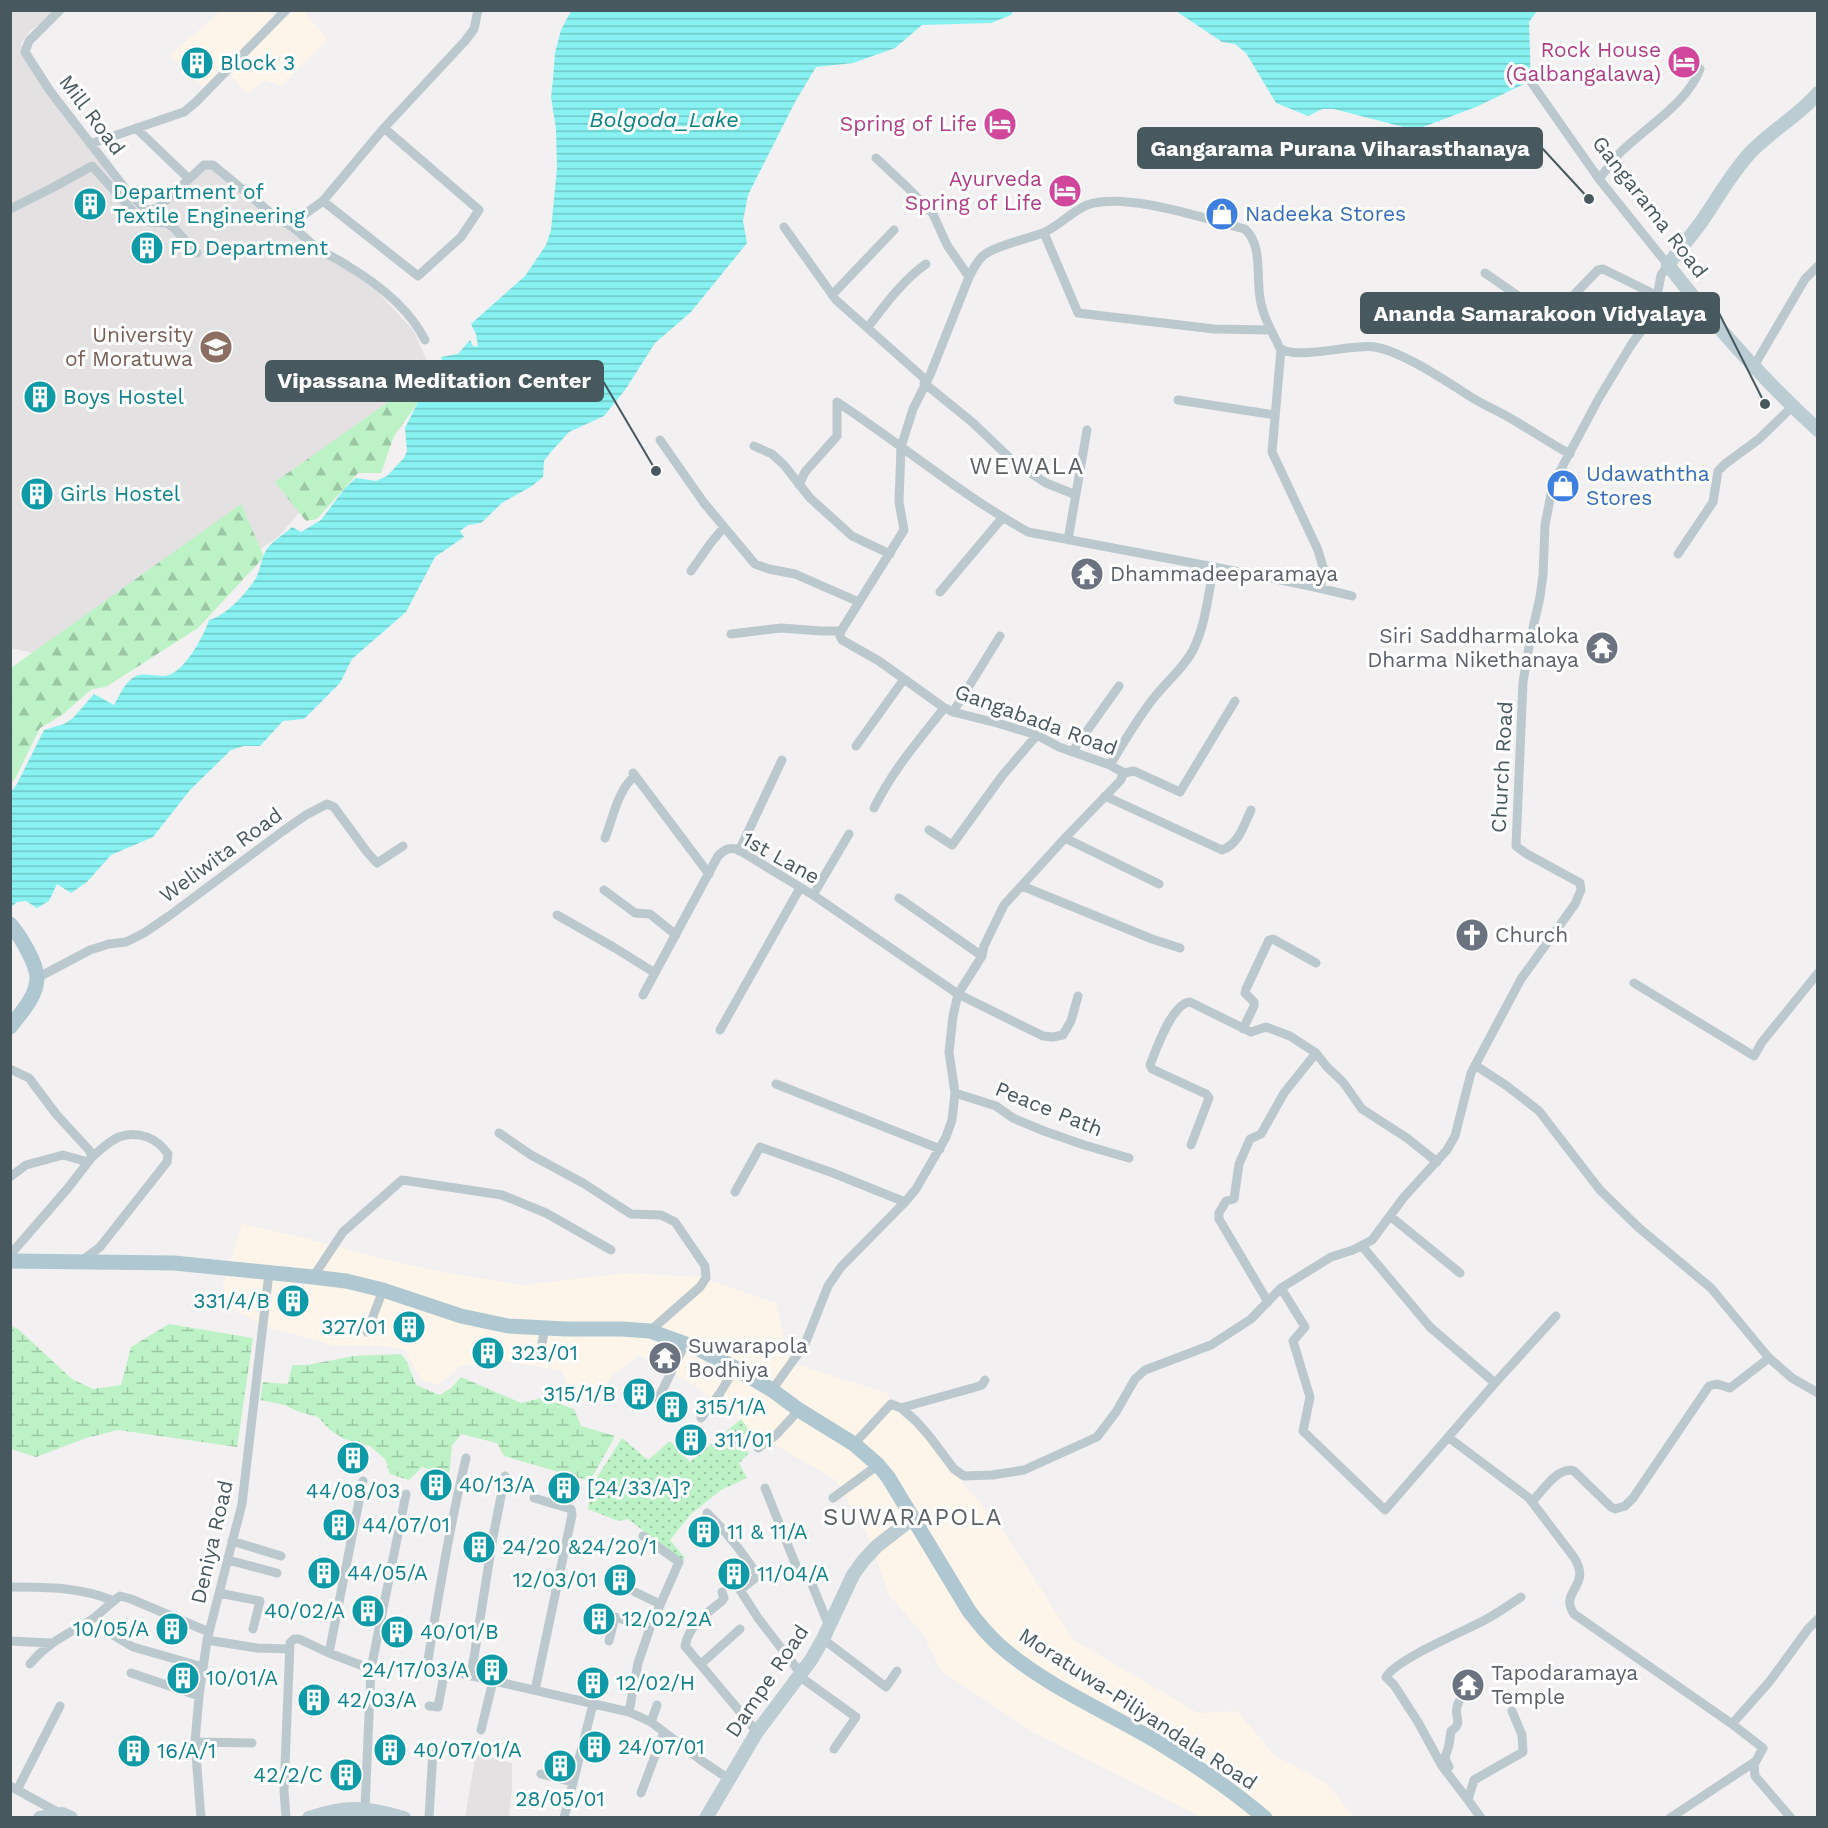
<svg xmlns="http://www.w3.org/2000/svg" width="1828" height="1828" viewBox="0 0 1828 1828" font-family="'Work Sans',sans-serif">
<defs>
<pattern id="grass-dots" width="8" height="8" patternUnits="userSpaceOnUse" patternTransform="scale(1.5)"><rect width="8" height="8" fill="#bdf2c6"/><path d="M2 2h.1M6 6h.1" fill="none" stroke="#9bc7a4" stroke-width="1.8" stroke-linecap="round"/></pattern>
<pattern id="forest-firs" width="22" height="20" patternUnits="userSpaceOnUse" patternTransform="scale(1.5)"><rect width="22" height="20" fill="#bdf2c6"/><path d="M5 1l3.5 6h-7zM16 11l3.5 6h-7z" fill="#9bc7a4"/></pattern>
<pattern id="wetland-marsh" width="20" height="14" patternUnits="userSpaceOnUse" patternTransform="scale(1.5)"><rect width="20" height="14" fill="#bdf2c6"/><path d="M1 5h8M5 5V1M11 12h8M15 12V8" fill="none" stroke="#9bc7a4"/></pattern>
<pattern id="water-rules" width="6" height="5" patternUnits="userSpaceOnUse" patternTransform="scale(1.5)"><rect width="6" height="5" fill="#87f2f1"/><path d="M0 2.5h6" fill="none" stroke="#70c7c6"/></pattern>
</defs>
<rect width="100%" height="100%" fill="#f3f0f1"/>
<path fill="#fdf4ea" d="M221 11H267L275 19 205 89 170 55Z
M294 11H303L328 39 281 86 265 80 246 93 228 71 245 51Z
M242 1224 288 1234 388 1260 447 1273 522 1285 628 1273 700 1277 776 1303 789 1362 887 1393 891 1404 904 1418 931 1439 959 1478 1001 1528 1074 1640 1198 1713 1237 1711 1276 1757 1294 1765 1327 1784 1354 1817H1201L1033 1732 941 1671 923 1634 889 1595 869 1537 836 1480 760 1436 694 1385 639 1355 611 1376 597 1401 571 1393 562 1371 494 1359 460 1367 438 1385 420 1379 405 1350 378 1345H332L268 1327 218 1302Z"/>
<path fill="#e4e1e3" d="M11 11H56L30 31 21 43 46 91 125 188 147 206 166 205 211 165 314 250 335 261 378 292 414 331 428 364 279 536 94 667 11 648Z
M476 1753 512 1763V1790L509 1817H465Z"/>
<path fill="url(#grass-dots)" d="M741 1419 749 1430 740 1440 749 1453 739 1463 747 1478 721 1490 691 1514 670 1540 685 1558 683 1561 628 1519 618 1521 588 1509 592 1485 622 1438 648 1460 670 1441 690 1462Z"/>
<path fill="url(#forest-firs)" d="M435 369 436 377 394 436 381 473H358L317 519 306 521 275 482Z
M241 504 264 557 198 628 106 687 92 689 62 715 40 728 15 779 11 783V668Z"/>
<path fill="url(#wetland-marsh)" d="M169 1324 253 1338 237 1447 118 1430 86 1438 36 1457 11 1449V1326L18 1329 72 1379 93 1389 121 1385 131 1347Z
M401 1354 407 1362 416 1385 440 1395 451 1388 461 1377 521 1403 542 1398 574 1409 581 1426 615 1436 590 1481 504 1456 497 1443 461 1434 452 1446 449 1476 422 1467 409 1480 390 1474 385 1459 370 1446 344 1439 329 1429 318 1417 297 1411 285 1405 260 1400 263 1382 288 1384 292 1365H307L354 1356Z"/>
<path fill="url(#water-rules)" d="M571 11H1013L1011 15 991 23 922 25 895 48 853 63 816 67 795 102 748 195 743 221 747 243 691 312 655 343 625 390 604 416 569 432 550 453 544 461 543 477 532 486 502 503 481 523 468 525 460 531 464 537 435 557 406 612 352 659 340 683 304 719 283 721 260 746H244L231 750 190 790 153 837 111 855 87 882 71 893 57 884 49 901 37 908 26 901 17 902 11 907V792L17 784 44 730 64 724 73 718 94 694 114 705C120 695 125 681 136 676 146 672 159 678 169 675 185 670 204 636 209 620 226 616 249 591 257 576 261 567 262 556 267 549 272 541 285 534 292 527L301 532 321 520 345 488 356 478 376 481 387 476 404 458 407 451 405 428 421 396 445 397C451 383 446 371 441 357L458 354 470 340 473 346 478 347 476 334 471 324 525 276 546 245 551 230 557 168 556 129 551 97 553 79 555 53 561 30Z
M1176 11H1537L1529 22 1531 82 1524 84 1476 107 1415 130 1334 109H1322L1308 116 1276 103 1246 53 1235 44 1222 42Z"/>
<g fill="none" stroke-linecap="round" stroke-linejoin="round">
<path stroke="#bbc9ce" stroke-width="9" d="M60 10 29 41 25 52 50 91 127 191 145 209 152 210 159 207 204 165H213L278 219C295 226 302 236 316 247 325 254 338 259 348 266 378 284 409 308 425 340
M136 128 188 178
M90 144 184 112 196 102 286 10
M876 158 908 188 933 214 947 245 969 277
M1599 179C1607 169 1614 158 1623 150 1648 126 1688 102 1700 69
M323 201 418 276 461 237 479 210 384 128
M10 209 52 188 92 166 138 217 149 222 166 223 174 228 197 253
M291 224 323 201 384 128 465 41 474 29 478 10
M784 227 836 300 926 380
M1044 233 1078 313 1214 329 1270 330
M1485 273 1524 300
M832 295 894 230
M1497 322C1501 317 1505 311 1510 307 1525 293 1549 296 1566 303L1598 270 1603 269 1658 296
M868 327C885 305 903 280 926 264
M1281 349 1272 452 1318 550 1323 567 1321 587
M1754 366 1805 279 1818 266
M924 383 972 422 1014 462 1046 483 1076 495
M1178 400 1275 415
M660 440 704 503 755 564 769 569 795 574 859 602
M754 446 772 454 784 465 810 498 852 536 890 554
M799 485 805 472 837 436V402C901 444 960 494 1028 532L1214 567C1208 594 1206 623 1194 648 1185 667 1166 682 1153 699 1137 719 1124 742 1110 765
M1068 540 1087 430
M1678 554 1713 502 1718 471 1725 464 1759 439 1792 407
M1214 567C1260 576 1306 584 1352 596
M691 571 710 544 724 527
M940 592 1003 517
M731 634 781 628 821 631H841
M953 712 1000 636
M856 746 904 679
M1072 752 1119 686
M633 773 709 874
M1124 773 1134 771 1180 792 1235 701
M1105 796 1222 850C1239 844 1244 825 1251 810
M874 808C893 770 915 745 941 712L943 707
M929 830 952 845 1002 776 1037 735
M605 838C613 818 618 789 635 776
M1065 838 1159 884
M739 851 782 760
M1022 886 1152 939 1180 948
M604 890 635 913 650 914 676 935
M813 895 849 834
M899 898 982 956
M557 915 615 948 655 973
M37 978 90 950 109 944 126 942 144 933 169 916 283 831 306 815 327 804 334 807 367 852 377 863 403 846
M1634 983 1754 1056 1762 1042 1818 973
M643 995 718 856C724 850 728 847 737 849L813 895 958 994 1043 1036 1053 1037 1063 1035 1071 1021 1078 996
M1243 1029 1254 1006V1002L1245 993 1246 989 1269 940 1273 939 1316 963
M720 1030 800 888
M1475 1065 1507 1086 1539 1111 1600 1190 1638 1227 1711 1288 1769 1358 1792 1378 1818 1393
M10 1069 29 1078 56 1114 89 1150 92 1157 68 1188 10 1255
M776 1084 940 1149
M955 1093 996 1106 1013 1118 1044 1131 1084 1145 1129 1158
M499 1133 531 1155 583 1183 631 1214 661 1215 675 1222 705 1266 706 1278 700 1287 650 1331
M1191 1145 1209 1098 1206 1094 1152 1069 1150 1065C1156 1050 1172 1003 1190 1002L1249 1031 1251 1032 1266 1027 1290 1036 1316 1053 1327 1067 1343 1082 1362 1109 1407 1138 1437 1162
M10 1177 26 1165 63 1155 88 1162
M735 1192 760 1147 833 1173 905 1202
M1390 1216 1460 1273
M1362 1246 1430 1327 1495 1383
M81 1261 100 1247 167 1162 168 1154C157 1138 138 1130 119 1137 109 1141 100 1150 92 1157
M313 1277 343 1232 402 1180 502 1195 546 1213 611 1250
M1281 1288 1305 1327 1293 1341 1310 1397 1303 1431 1385 1510 1495 1383 1556 1316
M1268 1302 1219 1219V1213L1226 1201 1234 1199 1239 1164 1250 1139 1261 1134 1284 1093 1316 1053
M367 1332 383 1290
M539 1358 545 1328
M772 1390 805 1344 828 1286 841 1267 905 1202 916 1189 946 1137 952 1120 955 1093 949 1052 953 1016 958 994 982 956 984 946 1004 905 1065 838 1120 781 1124 773 1110 765 1059 747 1037 735 997 723 953 712 943 707 879 661 842 640 840 636 841 631 904 530 899 502 901 447 913 409 930 375 969 277C973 270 977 260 984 255 995 246 1026 239 1040 234 1058 228 1070 212 1087 205 1125 191 1205 219 1245 229 1263 246 1256 275 1260 298 1262 313 1269 327 1276 340 1278 343 1278 346 1280 348 1293 361 1356 343 1375 347 1403 352 1446 381 1471 397 1485 406 1501 412 1515 421 1534 432 1551 444 1570 454
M658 1399 685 1344
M901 1408 976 1387 982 1385 985 1380
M701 1418 720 1393 735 1368
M1448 1437 1529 1498 1573 1556C1594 1587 1558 1590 1574 1614L1732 1724 1763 1748 1756 1761 1670 1818
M854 1444 891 1404 901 1408 916 1421 930 1437 954 1469 964 1476 992 1475 1024 1470 1097 1437 1116 1412 1135 1379 1145 1370 1211 1345 1251 1319 1281 1288 1331 1257 1353 1250 1372 1240 1404 1197 1447 1150 1455 1136 1471 1073 1521 979 1575 904 1581 890 1580 883 1527 854 1516 846 1523 682 1530 641 1540 597 1543 575 1545 525 1553 484 1599 398 1631 345 1654 313 1661 275 1668 265 1599 179 1531 82
M758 1448 776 1435 799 1410
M466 1458C450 1525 439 1592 428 1660L429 1665 433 1667 629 1712 651 1722 702 1761 729 1779
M765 1488 797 1568 811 1582 829 1626
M534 1498 571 1509 572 1515 535 1690
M833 1498 878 1465
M1532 1502C1542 1491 1558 1466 1574 1471L1611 1507 1615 1509 1625 1506 1633 1498 1709 1386 1717 1384 1730 1388 1769 1358
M707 1513C727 1532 743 1553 758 1576L740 1590 758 1618 801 1674
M232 1541 281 1556
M228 1560 277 1573
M11 1587C46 1587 81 1587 114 1601
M635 1592 660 1604
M722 1592 724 1598 722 1601C706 1614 689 1625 685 1646L757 1732
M219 1593 260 1601 253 1629
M111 1634 133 1647 203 1667
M823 1639 886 1687 897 1671
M207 1640 257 1648 289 1649
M10 1641 50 1643
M609 1641 615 1617 650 1628
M329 1653 363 1481
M30 1664C49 1641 67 1635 91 1620 101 1613 110 1603 120 1596L131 1599 209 1632
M701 1664 740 1629
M131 1673 199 1696
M471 1676 493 1537 505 1476
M799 1676 856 1717 834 1749
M429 1706 438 1707 445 1670
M629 1712 638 1663 650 1628 679 1562 643 1536
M651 1722 657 1705
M1732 1724 1770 1681 1808 1629 1818 1619
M481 1730 493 1681
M195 1742 252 1743
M1756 1761 1754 1765 1755 1776 1791 1818
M1449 1767 1445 1758 1449 1745 1451 1731C1464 1723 1454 1717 1457 1707 1458 1701 1463 1694 1467 1688
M541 1774 572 1782
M10 1786 61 1814
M17 1790 60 1706
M641 1793 664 1732
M1468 1800 1442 1766 1418 1722 1394 1685 1386 1677C1397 1659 1460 1633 1481 1622 1495 1615 1508 1606 1521 1597
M365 1808 371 1669 406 1494
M201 1818 195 1742 199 1696 207 1640 242 1504 269 1273
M286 1818 284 1790 290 1643 294 1639H299L329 1653 371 1669
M429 1818 433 1750
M564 1818 593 1704
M1481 1818 1468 1800 1474 1780 1523 1752 1522 1735 1512 1711"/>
<path stroke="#bbccd3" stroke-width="14" d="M1818 93C1799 116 1770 131 1749 154 1731 174 1717 199 1702 221 1691 236 1679 250 1668 265 1713 323 1763 380 1818 430
M40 1818 62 1814 71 1818
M309 1818C348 1805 365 1807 404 1818
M706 1818 757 1732 811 1660 823 1639 853 1575 863 1561 877 1546 913 1518"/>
<path stroke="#afc7d1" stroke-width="15" d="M10 924C20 935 37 964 37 978 37 996 21 1013 10 1027
M10 1261 174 1263 313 1277 346 1281 383 1290 461 1316 508 1326 566 1329H622L650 1331 697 1348 735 1368 772 1390 799 1410 854 1444 878 1465 888 1477 969 1611C978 1623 988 1635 999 1645 1045 1686 1104 1710 1156 1741 1194 1764 1231 1789 1265 1818"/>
</g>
<defs>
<g id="hotel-disc" transform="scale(1.725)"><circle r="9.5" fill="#d1479c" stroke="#fff"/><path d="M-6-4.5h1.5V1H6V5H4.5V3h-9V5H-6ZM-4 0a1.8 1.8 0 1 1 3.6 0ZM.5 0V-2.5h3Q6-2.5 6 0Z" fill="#fff"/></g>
<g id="building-disc" transform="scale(1.725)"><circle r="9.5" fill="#0f9aa8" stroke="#fff"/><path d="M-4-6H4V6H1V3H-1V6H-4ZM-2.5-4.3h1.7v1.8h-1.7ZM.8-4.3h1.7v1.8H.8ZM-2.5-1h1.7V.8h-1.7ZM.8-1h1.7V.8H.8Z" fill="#fff"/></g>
<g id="shop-disc" transform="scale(1.725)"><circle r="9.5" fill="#3f7fe0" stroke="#fff"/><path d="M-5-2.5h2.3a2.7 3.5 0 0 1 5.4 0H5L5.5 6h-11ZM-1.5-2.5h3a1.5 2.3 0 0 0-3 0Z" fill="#fff"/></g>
<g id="university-disc" transform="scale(1.725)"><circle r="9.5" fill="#8d6e63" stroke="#fff"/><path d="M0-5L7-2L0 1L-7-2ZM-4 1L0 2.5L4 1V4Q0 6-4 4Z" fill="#fff"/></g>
<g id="temple-disc" transform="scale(1.725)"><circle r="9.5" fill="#6b7280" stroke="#fff"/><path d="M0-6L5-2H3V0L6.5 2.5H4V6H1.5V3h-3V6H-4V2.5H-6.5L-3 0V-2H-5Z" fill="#fff"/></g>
<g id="church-disc" transform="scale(1.725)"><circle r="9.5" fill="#6b7280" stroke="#fff"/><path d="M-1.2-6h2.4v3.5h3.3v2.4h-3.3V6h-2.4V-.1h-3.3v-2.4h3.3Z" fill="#fff"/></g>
</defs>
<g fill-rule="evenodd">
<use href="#hotel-disc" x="1684" y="62"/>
<use href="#building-disc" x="197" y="63"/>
<use href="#hotel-disc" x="1000" y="124"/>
<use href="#hotel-disc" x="1065" y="191"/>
<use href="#building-disc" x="90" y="204"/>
<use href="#shop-disc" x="1222" y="214"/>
<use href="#building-disc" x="147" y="248"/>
<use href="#university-disc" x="216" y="347"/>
<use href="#building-disc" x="40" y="397"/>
<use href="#shop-disc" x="1563" y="486"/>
<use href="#building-disc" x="37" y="494"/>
<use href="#temple-disc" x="1087" y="574"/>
<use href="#temple-disc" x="1602" y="648"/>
<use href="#church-disc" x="1472" y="935"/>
<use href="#building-disc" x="293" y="1301"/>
<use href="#building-disc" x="409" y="1327"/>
<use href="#building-disc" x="488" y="1353"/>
<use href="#temple-disc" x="665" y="1358"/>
<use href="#building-disc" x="639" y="1394"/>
<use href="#building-disc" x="672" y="1407"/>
<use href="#building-disc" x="691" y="1440"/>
<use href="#building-disc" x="353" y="1458"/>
<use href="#building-disc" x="436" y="1485"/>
<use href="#building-disc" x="564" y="1488"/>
<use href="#building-disc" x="339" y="1525"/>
<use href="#building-disc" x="704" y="1532"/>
<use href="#building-disc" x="479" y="1547"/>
<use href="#building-disc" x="324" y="1573"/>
<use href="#building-disc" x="734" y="1574"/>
<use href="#building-disc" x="620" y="1580"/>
<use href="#building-disc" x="368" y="1611"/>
<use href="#building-disc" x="599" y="1619"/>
<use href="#building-disc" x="172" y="1629"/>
<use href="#building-disc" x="397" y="1632"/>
<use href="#building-disc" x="492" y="1670"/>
<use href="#building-disc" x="183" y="1678"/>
<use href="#building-disc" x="593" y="1683"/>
<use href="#temple-disc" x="1468" y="1685"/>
<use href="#building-disc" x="314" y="1700"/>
<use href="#building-disc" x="595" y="1747"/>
<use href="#building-disc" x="390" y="1750"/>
<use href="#building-disc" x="134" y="1751"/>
<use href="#building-disc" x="560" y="1766"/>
<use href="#building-disc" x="346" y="1775"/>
</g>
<g text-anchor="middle" stroke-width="6" stroke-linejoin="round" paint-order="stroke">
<g font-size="21" fill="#b23c85" stroke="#fff" text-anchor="end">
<text x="1661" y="57">Rock House<tspan x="1661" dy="24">(Galbangalawa)</tspan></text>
<text x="977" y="131">Spring of Life</text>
<text x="1042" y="186">Ayurveda<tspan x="1042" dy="24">Spring of Life</tspan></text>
</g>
<g font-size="21" fill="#0d838f" stroke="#fff" text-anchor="start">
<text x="220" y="70">Block 3</text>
<text x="113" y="199">Department of<tspan x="113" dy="24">Textile Engineering</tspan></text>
<text x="170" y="255">FD Department</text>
<text x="63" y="404">Boys Hostel</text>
<text x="60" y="501">Girls Hostel</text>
<text x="270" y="1308" text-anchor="end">331/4/B</text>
<text x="386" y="1334" text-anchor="end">327/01</text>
<text x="511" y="1360">323/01</text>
<text x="616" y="1401" text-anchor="end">315/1/B</text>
<text x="695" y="1414">315/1/A</text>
<text x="714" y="1447">311/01</text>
<text x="459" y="1492">40/13/A</text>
<text x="587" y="1495">[24/33/A]?</text>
<text x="353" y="1498" text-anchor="middle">44/08/03</text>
<text x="362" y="1532">44/07/01</text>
<text x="727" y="1539">11 &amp; 11/A</text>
<text x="502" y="1554">24/20 &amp;24/20/1</text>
<text x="347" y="1580">44/05/A</text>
<text x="757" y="1581">11/04/A</text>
<text x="597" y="1587" text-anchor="end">12/03/01</text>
<text x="345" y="1618" text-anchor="end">40/02/A</text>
<text x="622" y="1626">12/02/2A</text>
<text x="149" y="1636" text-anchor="end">10/05/A</text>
<text x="420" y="1639">40/01/B</text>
<text x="469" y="1677" text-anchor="end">24/17/03/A</text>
<text x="206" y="1685">10/01/A</text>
<text x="616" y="1690">12/02/H</text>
<text x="337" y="1707">42/03/A</text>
<text x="618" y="1754">24/07/01</text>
<text x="413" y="1757">40/07/01/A</text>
<text x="157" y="1758">16/A/1</text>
<text x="323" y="1782" text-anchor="end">42/2/C</text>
<text x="560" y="1806" text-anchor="middle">28/05/01</text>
</g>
<g font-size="21" fill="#47595f" stroke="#fff">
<text transform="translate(92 115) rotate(53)" y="7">Mill Road</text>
<text transform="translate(1650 207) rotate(52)" y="7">Gangarama Road</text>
<text transform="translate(1036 720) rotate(20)" y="7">Gangabada Road</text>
<text transform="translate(1502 767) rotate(-87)" y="7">Church Road</text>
<text transform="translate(221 855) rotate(-36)" y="7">Weliwita Road</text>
<text transform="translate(781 858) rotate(29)" y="7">1st Lane</text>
<text transform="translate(1049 1109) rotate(22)" y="7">Peace Path</text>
<text transform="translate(212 1542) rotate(-77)" y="7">Deniya Road</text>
<text transform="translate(767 1681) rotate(-56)" y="7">Dampe Road</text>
<text transform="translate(1138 1709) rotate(33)" y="7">Moratuwa-Piliyandala Road</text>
</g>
<g font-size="21" fill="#366cbe" stroke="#fff" text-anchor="start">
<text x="1245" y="221">Nadeeka Stores</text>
<text x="1586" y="481">Udawaththa<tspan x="1586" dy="24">Stores</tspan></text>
</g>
<g font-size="21" fill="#785e54" stroke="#fff" text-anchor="end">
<text x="193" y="342">University<tspan x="193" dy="24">of Moratuwa</tspan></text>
</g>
<g font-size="21" fill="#5b616d" stroke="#fff" text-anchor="start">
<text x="1110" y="581">Dhammadeeparamaya</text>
<text x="1579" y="643" text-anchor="end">Siri Saddharmaloka<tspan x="1579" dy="24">Dharma Nikethanaya</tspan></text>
<text x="1495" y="942">Church</text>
<text x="688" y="1353">Suwarapola<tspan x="688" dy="24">Bodhiya</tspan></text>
<text x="1491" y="1680">Tapodaramaya<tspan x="1491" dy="24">Temple</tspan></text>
</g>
<g font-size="22" font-style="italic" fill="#078484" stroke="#fff">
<text x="664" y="127">Bolgoda_Lake</text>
</g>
<g font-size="24" letter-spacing="1.5" fill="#5c6366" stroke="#fff">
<text x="1027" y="474">WEWALA</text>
<text x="913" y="1525">SUWARAPOLA</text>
</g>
</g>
<path fill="none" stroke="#47595f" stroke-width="2" d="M1589 199L1542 148M1765 404L1719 313M656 471L603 381"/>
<g fill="#47595f" stroke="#fff" stroke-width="2">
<circle cx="1589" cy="199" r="6"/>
<circle cx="1765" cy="404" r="6"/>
<circle cx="656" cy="471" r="6"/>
</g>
<g fill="#47595f" stroke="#47595f" stroke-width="2">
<rect x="1138" y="128" width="404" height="40" rx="6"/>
<rect x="1361" y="293" width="358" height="40" rx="6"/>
<rect x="266" y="361" width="337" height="40" rx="6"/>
</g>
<g font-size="22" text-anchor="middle" font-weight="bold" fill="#fff">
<text x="1340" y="156">Gangarama Purana Viharasthanaya</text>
<text x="1540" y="321">Ananda Samarakoon Vidyalaya</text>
<text x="434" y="388">Vipassana Meditation Center</text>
</g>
<rect width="1828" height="1828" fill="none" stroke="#47595f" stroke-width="24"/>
</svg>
